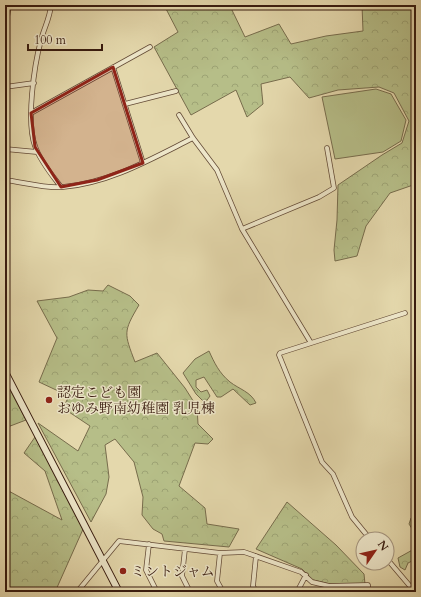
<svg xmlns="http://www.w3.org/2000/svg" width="421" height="597" viewBox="0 0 421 597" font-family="Cardo,'Noto Serif JP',serif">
<defs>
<pattern id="forest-crowns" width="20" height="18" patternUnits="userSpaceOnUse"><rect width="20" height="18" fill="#b6be88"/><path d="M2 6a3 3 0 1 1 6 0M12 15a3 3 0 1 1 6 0" fill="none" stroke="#9da374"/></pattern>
</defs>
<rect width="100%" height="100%" fill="#e4d8ac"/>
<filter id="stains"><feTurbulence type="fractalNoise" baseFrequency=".005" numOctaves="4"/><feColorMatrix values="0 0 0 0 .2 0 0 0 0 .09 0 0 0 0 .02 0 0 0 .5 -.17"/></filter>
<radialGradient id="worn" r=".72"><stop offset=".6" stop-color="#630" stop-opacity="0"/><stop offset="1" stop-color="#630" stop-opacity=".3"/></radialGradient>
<path fill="#b6be88" stroke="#776c4c" d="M376 89 391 94 406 120 401 141 383 152 335 159 322 97Z"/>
<path fill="url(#forest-crowns)" stroke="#776c4c" d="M164 5H232L231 8 245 37 279 24 291 44 326 36 363 31 362 5H416V184L390 193 366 226 357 256 335 261 334 250 337 220 338 185 382 155 402 143 409 121 394 93 379 87 338 90 309 98 290 77 261 84 263 104 247 117 236 90 191 115 154 47 178 32Z
M108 285 130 296 139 305C123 332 124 333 135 362L157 353 185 388 197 407 198 424 213 439 208 444 195 443 179 486 205 508 207 524 239 529 229 547 164 541 162 534 153 529 142 515 143 497 134 462 115 439 105 445 109 477 106 494 91 522 38 423 78 451 90 426 63 408 69 396 39 382 57 338 37 301 69 297 88 290 103 291Z
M209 351C214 362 219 373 230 382 239 389 251 392 256 403L250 405 233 389 221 397H217L204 377 196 380V387L201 392 207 390 210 396 205 403 196 394 183 373 195 359Z
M5 380 26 420 5 428Z
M35 437 84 527 55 592H5V489L62 520 45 471 24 453Z
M287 502 336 545 364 574 365 584H330L313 580 302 569 256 549Z
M416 515V535L409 524 411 518Z
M416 548V559L408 563 405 570 400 567 398 558Z"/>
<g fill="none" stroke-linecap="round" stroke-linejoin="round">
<g stroke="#634a36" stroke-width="5.5">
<path id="street" d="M51 5C50 18 44 28 41 40 34 66 26 122 35 146 40 161 52 175 61 187
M5 30 9 5
M113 67 143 163
M5 87 34 83
M125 104 176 91
M31 113 150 47
M179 115 193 138 217 170 242 229 311 343
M5 149 37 152
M5 180C22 182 46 189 63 187 110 183 151 159 193 138
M242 229 319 197 334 188 327 148
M370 539 352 517 333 474 322 462 279 355 280 353 405 313
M149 544 146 570 157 592
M185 549 182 576 190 592
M220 553 217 581 223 592
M387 559 415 592
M77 592 119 541 220 553 244 552 301 572 312 582 329 586 368 585 369 592
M256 592 253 586 256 556
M297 592 306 575"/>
</g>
<g stroke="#381b0f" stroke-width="8">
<path id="secondary" d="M5 372 119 592"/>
</g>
<use href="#street" stroke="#ede6c9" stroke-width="4"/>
<use href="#secondary" stroke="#ede6c9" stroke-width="6"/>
</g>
<path fill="#8f2418" fill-opacity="0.2" stroke="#8f2418" stroke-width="3" stroke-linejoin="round" d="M113 67 143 163 97 180 61 187 35 147 31 113Z"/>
<g fill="#8f2418" stroke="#ede6c9" stroke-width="1.5">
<circle cx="49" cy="400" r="4"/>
<circle cx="123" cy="571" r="4"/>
</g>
<g text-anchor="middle" stroke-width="3" stroke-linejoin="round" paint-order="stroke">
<g font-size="14" fill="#381b0f" stroke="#ede6c9" text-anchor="start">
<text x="57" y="397">認定こども園<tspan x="57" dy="16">おゆみ野南幼稚園 乳児棟</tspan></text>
<text x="131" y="576">ミントジャム</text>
</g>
</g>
<rect width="421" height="597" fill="none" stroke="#e4d8ac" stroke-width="20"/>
<rect x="6" y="6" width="409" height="585" fill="none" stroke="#381b0f" stroke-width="2"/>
<rect x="10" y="10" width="401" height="577" fill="none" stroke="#381b0f"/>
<g transform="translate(375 551) rotate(56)"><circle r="19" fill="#ede6c9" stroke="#a5957f"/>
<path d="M0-3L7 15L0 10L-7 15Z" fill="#8f2418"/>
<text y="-6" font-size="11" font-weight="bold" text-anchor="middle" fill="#381b0f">N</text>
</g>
<path d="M28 44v6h74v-6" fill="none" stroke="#381b0f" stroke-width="2"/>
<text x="34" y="44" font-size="12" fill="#381b0f" stroke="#ede6c9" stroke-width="3" paint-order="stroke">100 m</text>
<rect width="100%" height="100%" filter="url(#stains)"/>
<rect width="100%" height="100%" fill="url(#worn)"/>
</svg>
